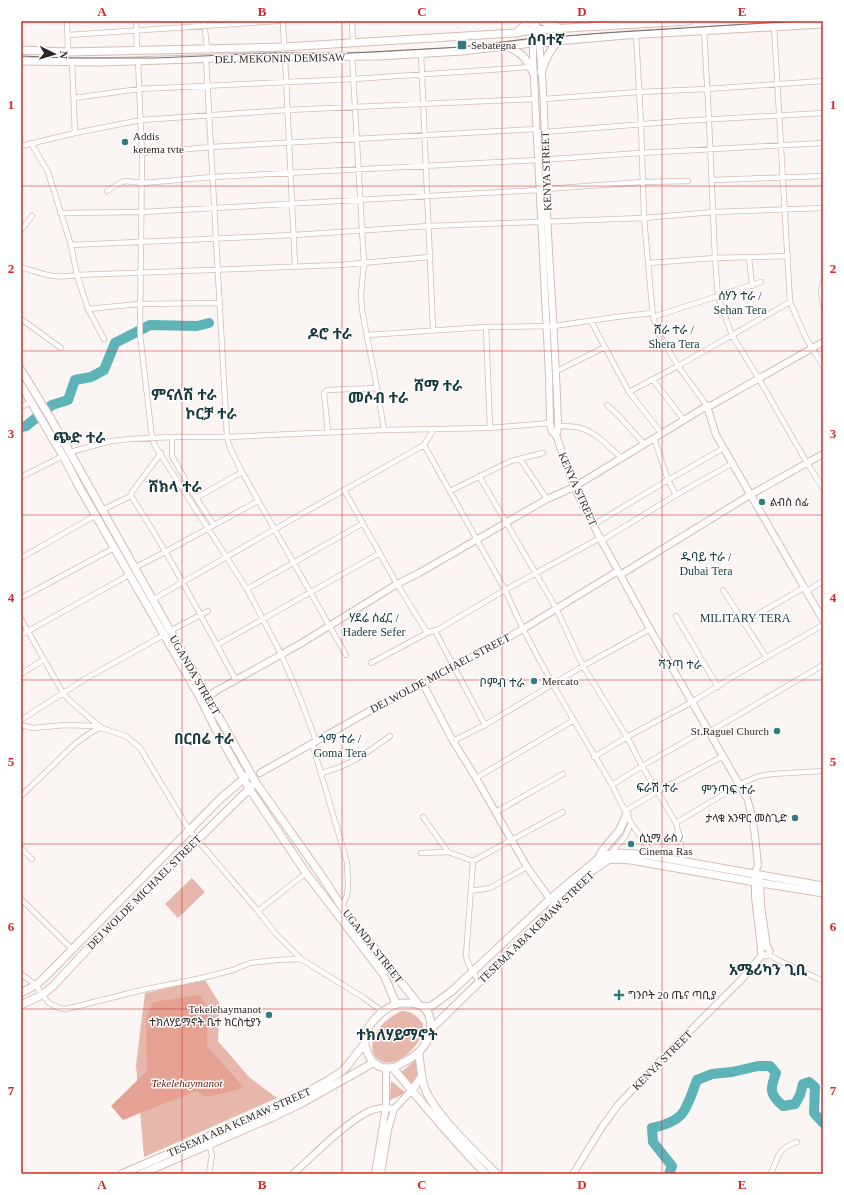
<svg xmlns="http://www.w3.org/2000/svg" width="844" height="1195" viewBox="0 0 844 1195" font-family="'Times New Roman','Noto Sans Ethiopic',serif">
<rect width="100%" height="100%" fill="#fbf6f4"/>
<path fill="#e7b7ac" d="M192 878 205 892 178 918 165 904Z
M205 980 220 1004 218 1041 249 1077 277 1098 144 1157 136 1065 145 993Z
M401 1011C412 1011 416 1015 423 1024 423 1027 423 1031 422 1033 419 1047 397 1067 383 1062 366 1056 372 1036 381 1026 386 1020 394 1015 401 1011Z
M417 1059 420 1076 411 1088 398 1075Z
M391 1081 406 1093 390 1100Z"/>
<path fill="#e5a192" d="M200 995 208 1008 207 1046 244 1088 207 1097 196 1091 123 1120 111 1106 147 1071 146 1019 153 1002Z"/>
<g fill="none" stroke-linecap="round" stroke-linejoin="round">
<path stroke="#5cb4b9" stroke-width="10" d="M21 427 26 426 52 405 68 400 75 380 91 377 104 370 115 343 150 325 197 326 209 323
M669 1174 672 1166 653 1142 652 1128C662 1126 674 1122 681 1115 688 1107 693 1090 697 1080L712 1074 732 1072 758 1066H770L776 1073C770 1089 769 1094 783 1106L795 1104 800 1095 803 1084 809 1082 815 1087 814 1113 823 1123"/>
<g stroke="#d6bcb6" stroke-width="6">
<path id="street" d="M67 21 68 52
M136 21 137 51
M204 21 207 48
M283 21 284 47
M352 21 353 43
M774 26 790 302 806 338 823 366
M704 30 709 120 715 258 718 297 732 335 759 379 807 463 823 488
M68 35 278 21
M636 35 641 123 644 218 653 317 659 334 678 366 707 406
M421 53 433 330
M352 56 364 263 361 294 362 310 377 388 384 430
M285 57 295 266
M206 59 227 437 230 448 242 472 346 655
M138 61 142 153 140 334 152 438 155 446 247 589 281 654 300 698 316 741
M72 62 75 133
M74 98 139 89 353 79 531 67
M544 99 639 92 707 89 823 81
M545 132 681 121 823 113
M31 143 48 172 71 245 77 275 88 309 104 339
M21 146 75 133 141 120 287 110 535 99
M142 153 211 147 536 129
M712 180 823 176
M546 189 642 182 688 181
M107 191 122 182 126 181 142 183 213 177 538 160 641 153 823 143
M60 213 142 212 539 190
M21 230 32 216
M71 245 294 235 429 226 644 218 713 212 823 208
M749 257 752 286
M648 263 715 258 788 256
M21 267C43 274 53 279 77 275L339 265 430 257
M823 281 821 292 823 305
M88 309 139 304 219 303
M653 317 761 282
M21 319 61 348
M591 321 629 392 662 434
M486 327 490 428
M367 335 486 327 554 326 616 317 652 313
M555 372 605 347
M653 380 684 420
M629 392 678 366 790 302
M607 405 619 416 644 444
M21 407 31 402
M558 426C565 426 573 426 580 428 597 432 609 448 622 458
M328 432 324 393 327 390 377 388
M172 437V456L193 493 214 525
M654 438 668 480 676 495
M424 445 434 429
M70 452 111 441 130 439 172 437H227L384 430 490 428 550 423
M161 453 132 492 131 496C170 555 202 619 236 680
M520 459 547 499
M479 476 556 608 583 666 627 737 642 766 676 823 680 839 683 863
M21 477 63 456
M344 490 397 584 426 631 429 632 437 630 505 590 600 538
M450 491 511 461 543 453
M196 498 242 472
M102 510 131 496
M593 525 668 480 724 448
M601 541 676 495 733 463
M21 558 96 515
M134 568 165 552 258 501
M247 589 362 524
M723 590 766 657
M807 591 823 581
M21 598 114 548
M152 600 275 529 424 445 505 590 523 629 553 685 612 785 631 823 655 857
M676 616 718 687
M21 619 63 693 69 700 99 726
M743 623 805 587
M170 631 208 611
M435 631 485 725
M21 635 129 575
M217 645 380 553
M371 663 429 632
M21 674 43 660
M21 720 85 679 164 635
M21 725 33 728 66 725 95 726 126 736 140 748 189 830 258 911 275 933 301 959 364 998 382 1011
M709 732 823 665
M453 741 485 725 583 666 650 629
M312 743 347 862 348 884 347 895 342 907
M594 757 627 737 692 702 732 677 823 625
M321 773C348 767 368 752 390 736
M476 778 574 720
M612 785 642 766 707 729
M21 796 76 743 90 733 101 727
M625 811 657 792 723 756
M496 812 563 774
M423 817 448 852
M676 823 740 784 759 776 772 774 823 771
M21 848 32 859
M421 853 448 852 473 861
M611 853 625 837 631 823
M473 861 466 956C468 966 473 973 479 981
M473 861 563 812
M471 891 490 888 527 867
M21 899 72 949
M258 911 306 873
M768 954 778 960 823 981
M21 974 36 985 42 995 49 1003 59 1008 66 1009 142 990 202 978 233 970 250 963 276 960 301 959
M207 1137 212 1155 209 1174
M771 1174C778 1157 778 1148 797 1142"/>
</g>
<g stroke="#d6bcb6" stroke-width="8">
<path id="secondary" d="M535 21C540 38 540 57 542 75 545 113 545 152 546 190 549 269 556 347 558 426L557 433 556 435 574 487 600 538 650 629 747 798 752 816 755 836 758 865 755 873V897L761 948
M533 26V59L549 375 550 423 552 432 556 435
M707 406 716 435 823 620
M620 575 750 495 823 454
M423 684 453 741 476 778 527 867 550 899
M208 697 216 691 300 644 397 584 419 573 547 499 574 487 707 406 712 405 823 342
M260 773 380 705 423 684 523 629 618 571
M760 879 761 906 767 947
M760.5 951a4.5 4.5 0 1 1 9 0a4.5 4.5 0 1 1-9 0Z
M293 1174C315 1154 339 1129 364 1114 373 1108 384 1107 394 1109
M375 1174 386 1107V1068
M381 1174 388 1130 394 1109 412 1090
M573 1174 602 1127 618 1105 652 1069 742 979 762 955"/>
</g>
<g stroke="#d6bcb6" stroke-width="9">
<path id="primary" d="M543 21 557 27
M518 31 530 21
M508 47C521 52 527 59 533 72
M21 50 68 52 284 47 515 33 532 30 689 21
M21 61 100 62 255 57 379 56 462 51 533 43 626 35 823 24
M541 72C545 60 550 49 559 40
M21 370 51 419 256 783 319 872 342 907 419 1005
M21 385 63 456 81 490 202 701 215 728 249 788 306 873 384 975 396 1004
M599 858 602 851 619 831 627 814
M21 993 36 985 45 977 220 799 247 776
M409 1003C434 1003 435 1030 424 1046 418 1054 411 1059 402 1063 398 1066 393 1068 388 1068 379 1068 373 1064 369 1056 366 1050 364 1044 365 1038 366 1024 384 1008 397 1004 401 1003 405 1003 409 1003Z
M21 1005 42 995 53 986 96 940 252 786
M421 1006 430 1007 452 991 550 899 599 858C613 850 631 854 646 855L823 886
M430 1030 549 914 553 906 593 870 608 860 613 859 631 860 755 882 823 893
M419 1053C420 1064 421 1076 424 1086 432 1112 477 1154 497 1174
M393 1068C423 1104 453 1141 486 1174
M412 1090 422 1076
M122 1174 293 1100 327 1081 341 1072 347 1066 365 1043
M141 1174 273 1117 302 1103 373 1063"/>
</g>
<use href="#street" stroke="#fff" stroke-width="4.5"/>
<use href="#secondary" stroke="#fff" stroke-width="6"/>
<use href="#primary" stroke="#fff" stroke-width="7"/>
<path stroke="#776f6d" stroke-width="1" d="M21 56 68 58H155L274 53 333 54 462 47 526 39 604 33 797 21"/>
</g>
<path fill="none" stroke="#d62828" stroke-width="1" stroke-opacity="0.55" d="M182 21V1174M342 21V1174M502 21V1174M662 21V1174M21 186H823M21 351H823M21 515H823M21 680H823M21 844H823M21 1009H823"/>
<g fill="#327b80" stroke="#fff" stroke-width="1.5">
<rect x="457" y="40" width="10" height="10" rx="2"/>
<circle cx="125" cy="142" r="4"/>
<circle cx="762" cy="502" r="4"/>
<circle cx="534" cy="681" r="4"/>
<circle cx="777" cy="731" r="4"/>
<circle cx="795" cy="818" r="4"/>
<circle cx="631" cy="844" r="4"/>
<path d="M617 989h4v4h4v4h-4v4h-4v-4h-4v-4h4z"/>
<circle cx="269" cy="1015" r="4"/>
</g>
<g text-anchor="middle" stroke-width="3" stroke-linejoin="round" paint-order="stroke">
<g font-size="11" fill="#2f2523" stroke="#fff" text-anchor="start">
<text x="471" y="49">Sebategna</text>
<text x="133" y="140">Addis<tspan x="133" dy="13">ketema tvte</tspan></text>
<text x="770" y="506">ልብስ ሰፊ</text>
<text x="542" y="685">Mercato</text>
<text x="769" y="735" text-anchor="end">St.Raguel Church</text>
<text x="787" y="822" text-anchor="end">ታላቁ አንዋር መስጊድ</text>
<text x="639" y="842">ሲኒማ ራስ /<tspan x="639" dy="13">Cinema Ras</tspan></text>
<text x="628" y="999">ግንቦት 20 ጤና ጣቢያ</text>
<text x="261" y="1013" text-anchor="end">Tekelehaymanot<tspan x="261" dy="13">ተክለሃይማኖት ቤተ ክርስቲያን</tspan></text>
</g>
<g font-size="11" fill="#2f2523" stroke="#fff">
<text transform="translate(280 58) rotate(-1)" y="4">DEJ. MEKONIN DEMISAW</text>
<text transform="translate(546 171) rotate(-92)" y="4">KENYA STREET</text>
<text transform="translate(578 489) rotate(66)" y="4">KENYA STREET</text>
<text transform="translate(440 673) rotate(-28)" y="4">DEJ WOLDE MICHAEL STREET</text>
<text transform="translate(195 675) rotate(60)" y="4">UGANDA STREET</text>
<text transform="translate(144 892) rotate(-45)" y="4">DEJ WOLDE MICHAEL STREET</text>
<text transform="translate(536 927) rotate(-44)" y="4">TESEMA ABA KEMAW STREET</text>
<text transform="translate(373 946) rotate(52)" y="4">UGANDA STREET</text>
<text transform="translate(662 1060) rotate(-45)" y="4">KENYA STREET</text>
<text transform="translate(239 1122) rotate(-24)" y="4">TESEMA ABA KEMAW STREET</text>
</g>
<g font-size="11" font-style="italic" fill="#671809" stroke="#fff">
<text x="187" y="1087">Tekelehaymanot</text>
</g>
<g font-size="12" fill="#16393b" stroke="#fff">
<text x="740" y="300">ሰሃን ተራ /<tspan x="740" dy="14">Sehan Tera</tspan></text>
<text x="674" y="334">ሸራ ተራ /<tspan x="674" dy="14">Shera Tera</tspan></text>
<text x="706" y="561">ዱባይ ተራ /<tspan x="706" dy="14">Dubai Tera</tspan></text>
<text x="374" y="622">ሃደሬ ሰፈር /<tspan x="374" dy="14">Hadere Sefer</tspan></text>
<text x="745" y="622">MILITARY TERA</text>
<text x="680" y="669">ሻንጣ ተራ</text>
<text x="502" y="687">ቦምብ ተራ</text>
<text x="340" y="743">ጎማ ተራ /<tspan x="340" dy="14">Goma Tera</tspan></text>
<text x="657" y="792">ፍራሽ ተራ</text>
<text x="728" y="794">ምንጣፍ ተራ</text>
</g>
<g font-size="15" font-weight="bold" fill="#16393b" stroke="#fff">
<text x="546" y="45">ሰባተኛ</text>
<text x="330" y="339">ዶሮ ተራ</text>
<text x="438" y="391">ሸማ ተራ</text>
<text x="184" y="400">ምናለሽ ተራ</text>
<text x="378" y="403">መሶብ ተራ</text>
<text x="211" y="419">ኮርቻ ተራ</text>
<text x="79" y="443">ጭድ ተራ</text>
<text x="175" y="492">ሸክላ ተራ</text>
<text x="204" y="744">በርበሬ ተራ</text>
<text x="768" y="975">አሜሪካን ጊቢ</text>
<text x="397" y="1040">ተክለሃይማኖት</text>
</g>
</g>
<rect width="844" height="1195" fill="none" stroke="#ffffff" stroke-width="44"/>
<g transform="translate(54 54) rotate(95)" stroke="#ffffff" stroke-width="3" paint-order="stroke">
<path d="M0-3L7 15L0 10L-7 15Z" fill="#2f2523"/>
<text y="-6" font-size="11" font-weight="bold" text-anchor="middle" fill="#2f2523">N</text>
</g>
<rect x="22" y="22" width="800" height="1151" fill="none" stroke="#d62828" stroke-width="1.5"/>
<g font-size="13" text-anchor="middle" font-weight="bold" fill="#d62828">
<text x="102" y="16">A</text>
<text x="262" y="16">B</text>
<text x="422" y="16">C</text>
<text x="582" y="16">D</text>
<text x="742" y="16">E</text>
<text x="11" y="109">1</text>
<text x="833" y="109">1</text>
<text x="11" y="273">2</text>
<text x="833" y="273">2</text>
<text x="11" y="438">3</text>
<text x="833" y="438">3</text>
<text x="11" y="602">4</text>
<text x="833" y="602">4</text>
<text x="11" y="766">5</text>
<text x="833" y="766">5</text>
<text x="11" y="931">6</text>
<text x="833" y="931">6</text>
<text x="11" y="1095">7</text>
<text x="833" y="1095">7</text>
<text x="102" y="1189">A</text>
<text x="262" y="1189">B</text>
<text x="422" y="1189">C</text>
<text x="582" y="1189">D</text>
<text x="742" y="1189">E</text>
</g>
</svg>
